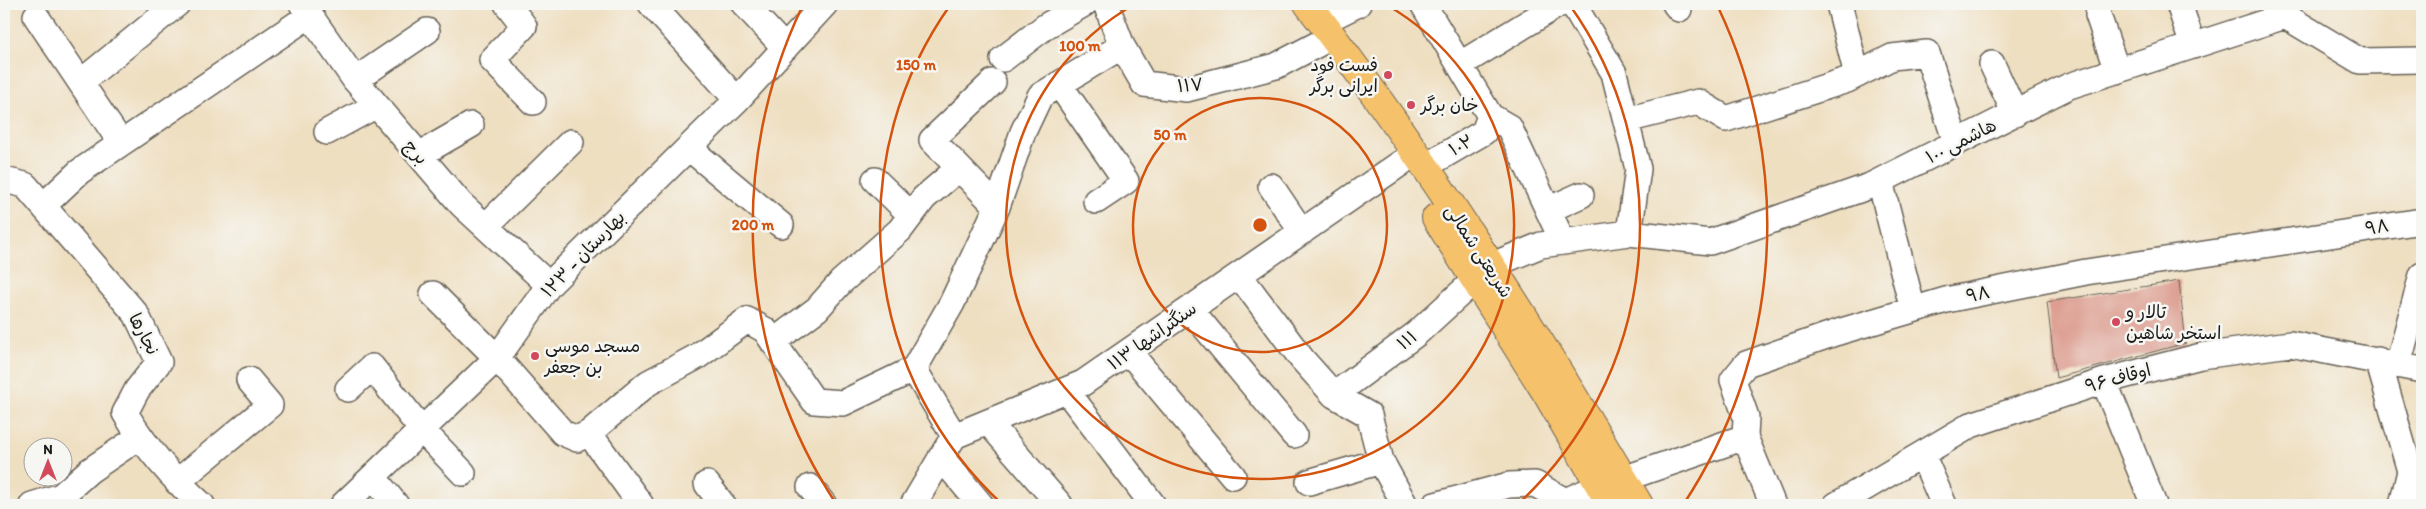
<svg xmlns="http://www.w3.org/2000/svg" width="2426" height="509" viewBox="0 0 2426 509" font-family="Itim,'Playpen Sans Arabic',sans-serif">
<rect width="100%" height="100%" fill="#f6f6f2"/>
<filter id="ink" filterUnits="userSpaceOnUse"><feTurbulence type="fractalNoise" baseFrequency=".02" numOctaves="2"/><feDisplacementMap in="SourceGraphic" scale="10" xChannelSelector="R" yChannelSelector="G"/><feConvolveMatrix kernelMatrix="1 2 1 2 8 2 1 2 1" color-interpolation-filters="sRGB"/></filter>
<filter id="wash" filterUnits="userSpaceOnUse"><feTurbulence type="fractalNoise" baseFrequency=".0096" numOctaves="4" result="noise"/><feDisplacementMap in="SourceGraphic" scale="20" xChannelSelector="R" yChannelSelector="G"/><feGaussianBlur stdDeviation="1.12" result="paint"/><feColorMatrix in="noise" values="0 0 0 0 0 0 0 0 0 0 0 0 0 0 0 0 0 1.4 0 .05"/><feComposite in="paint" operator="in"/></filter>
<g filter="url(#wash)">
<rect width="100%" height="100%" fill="#efdfc1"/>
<g id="blocks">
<path fill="#d99283" d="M2179 281 2186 343 2056 378 2047 302Z"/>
</g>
</g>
<g filter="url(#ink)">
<use href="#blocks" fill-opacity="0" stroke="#666056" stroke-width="1"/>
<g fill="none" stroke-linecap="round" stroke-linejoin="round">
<g stroke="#666056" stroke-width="28">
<path id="minor" d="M302 4 355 80 461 204 549 285
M507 4 524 26 492 60 533 102
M651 4 737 100
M744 4 785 48
M1106 4 1122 46 1144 84 1187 89 1276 66 1318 44
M1423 4 1490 116 1509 127 1563 242
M1573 4 1614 73 1638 169 1629 233
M1675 4 1679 9
M1839 4 1857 75
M2179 4 2193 46
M2098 15 2117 71
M36 16 121 143
M1322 22 1358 4
M1003 59 1046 26 1084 4
M1461 64 1559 4
M1992 64 2015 114
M355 80 427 31
M81 82 177 4
M993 82 932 140 997 207
M1059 84 1126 181 1096 201
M1626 120 1698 102 1726 119 1847 80 1892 57 1927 53 1956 143
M327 132 375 106
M689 148 781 225
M419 155 471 125
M1424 167 1484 132 1490 116
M4 180 25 185 136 314 159 362 137 390 125 413C146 448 172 478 202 505
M875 180 911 215
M1880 181 1913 310
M1271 186 1302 232
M43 206 79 172 310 15
M1548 210 1581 195
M486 226 571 142
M1490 266 1541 245 1629 233 1710 242 1870 186 2069 86 2285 16 2360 61 2422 60
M1239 275 1302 359 1334 395 1369 415 1381 461 1405 505
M433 294 497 358 563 433 577 439 589 433 648 383 698 356 747 320 765 330 814 401 843 403 914 369 952 303 997 207 1023 132 1040 96 1122 46
M1190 309 1294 435
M773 342 817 309 841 282 900 230 924 198 959 168
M1129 352 1233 476
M2378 360 2410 471 2402 505
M2398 365 2422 275
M914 369 954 436
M2104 381 2154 505
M348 389 372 367 422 430 463 473
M1066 390 1153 505
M1334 395 1416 334 1475 280
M988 422 1060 505
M589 433 641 505
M1745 437 1773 505
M1922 454 1944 505
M941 457 981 505
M373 477 396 505
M1623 479 1745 437 1746 417 1733 380 1746 364 1835 333 1946 300 2086 272 2422 221
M177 482 270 405 249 380
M1309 482 1381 461
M707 484 723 505
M810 487 824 505
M32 505 61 496 89 471 139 437
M343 505 497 358 549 285 737 100 825 4
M913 505 954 436 1083 383 1401 163
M1435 505 1509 485 1535 484 1565 501 1600 486
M1836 505 1971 425 2104 381 2201 356 2290 344 2422 370"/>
</g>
<g stroke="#666056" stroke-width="30">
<path id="major" d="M1308 4C1429 163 1537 333 1639 505
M1436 218 1547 394 1611 505"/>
</g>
<use href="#minor" stroke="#fff" stroke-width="25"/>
<use href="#major" stroke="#f5c16b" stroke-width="28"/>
</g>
</g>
<g fill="none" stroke="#d4530e" stroke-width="2.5">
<circle cx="1260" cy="225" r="127"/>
<path d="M1385 4A254 254 0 1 1 1135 4"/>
<path d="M1003 505A380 380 0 0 1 951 4M1569 4A380 380 0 0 1 1517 505"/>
<path d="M837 505A507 507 0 0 1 802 7M1718 7A507 507 0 0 1 1683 505"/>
</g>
<g fill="#d1495b" stroke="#f6f6f2" stroke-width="2">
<circle cx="1388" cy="75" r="5"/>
<circle cx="1411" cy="105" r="5"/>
<circle cx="2116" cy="322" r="5"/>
<circle cx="535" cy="356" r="5"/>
</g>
<g text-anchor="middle" stroke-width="5" stroke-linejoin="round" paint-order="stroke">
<g font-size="18" fill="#1c1c1c" stroke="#f6f6f2" text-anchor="start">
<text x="1378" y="71" text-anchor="end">فست فود<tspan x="1378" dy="21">ایرانی برگر</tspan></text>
<text x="1421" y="111">خان برگر</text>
<text x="2126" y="318">تالار و<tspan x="2126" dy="21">استخر شاهین</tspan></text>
<text x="545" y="352">مسجد موسی<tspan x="545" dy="21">بن جعفر</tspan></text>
</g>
<g font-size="18" fill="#1c1c1c" stroke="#f6f6f2">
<text transform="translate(1190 85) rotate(-5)" y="6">۱۱۷</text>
<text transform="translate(1961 141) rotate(-27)" y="6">هاشمی ۱۰۰</text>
<text transform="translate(1461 145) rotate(-30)" y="6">۱۰۲</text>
<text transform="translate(416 152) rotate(49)" y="6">برج</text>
<text transform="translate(2377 227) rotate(-9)" y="6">۹۸</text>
<text transform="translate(1479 251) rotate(57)" y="6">شریعتی شمالی</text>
<text transform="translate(583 254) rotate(-46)" y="6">بهارستان - ۱۲۳</text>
<text transform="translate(1978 294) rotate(-11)" y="6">۹۸</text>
<text transform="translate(144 334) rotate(62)" y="6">نجارها</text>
<text transform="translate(1152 336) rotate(-35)" y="6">سنگتراشها ۱۱۳</text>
<text transform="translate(1407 340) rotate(-38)" y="6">۱۱۱</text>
<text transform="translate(2118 378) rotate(-15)" y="6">اوقاف ۹۶</text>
</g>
</g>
<circle cx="1260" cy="225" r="8" fill="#d4530e" stroke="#f6f6f2" stroke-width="2.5"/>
<g font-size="15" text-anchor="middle" font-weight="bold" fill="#d4530e" stroke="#f6f6f2" stroke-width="5" stroke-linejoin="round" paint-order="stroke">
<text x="1080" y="51">100 m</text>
<text x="916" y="70">150 m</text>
<text x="1170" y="140">50 m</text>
<text x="753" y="230">200 m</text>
</g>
<rect width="2426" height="509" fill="none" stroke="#f6f6f2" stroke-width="20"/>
<g transform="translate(48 462)"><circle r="24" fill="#f6f6f2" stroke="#9f9f9c"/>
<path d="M0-4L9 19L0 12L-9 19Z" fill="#d1495b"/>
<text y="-8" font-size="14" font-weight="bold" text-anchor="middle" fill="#1c1c1c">N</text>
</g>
</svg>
